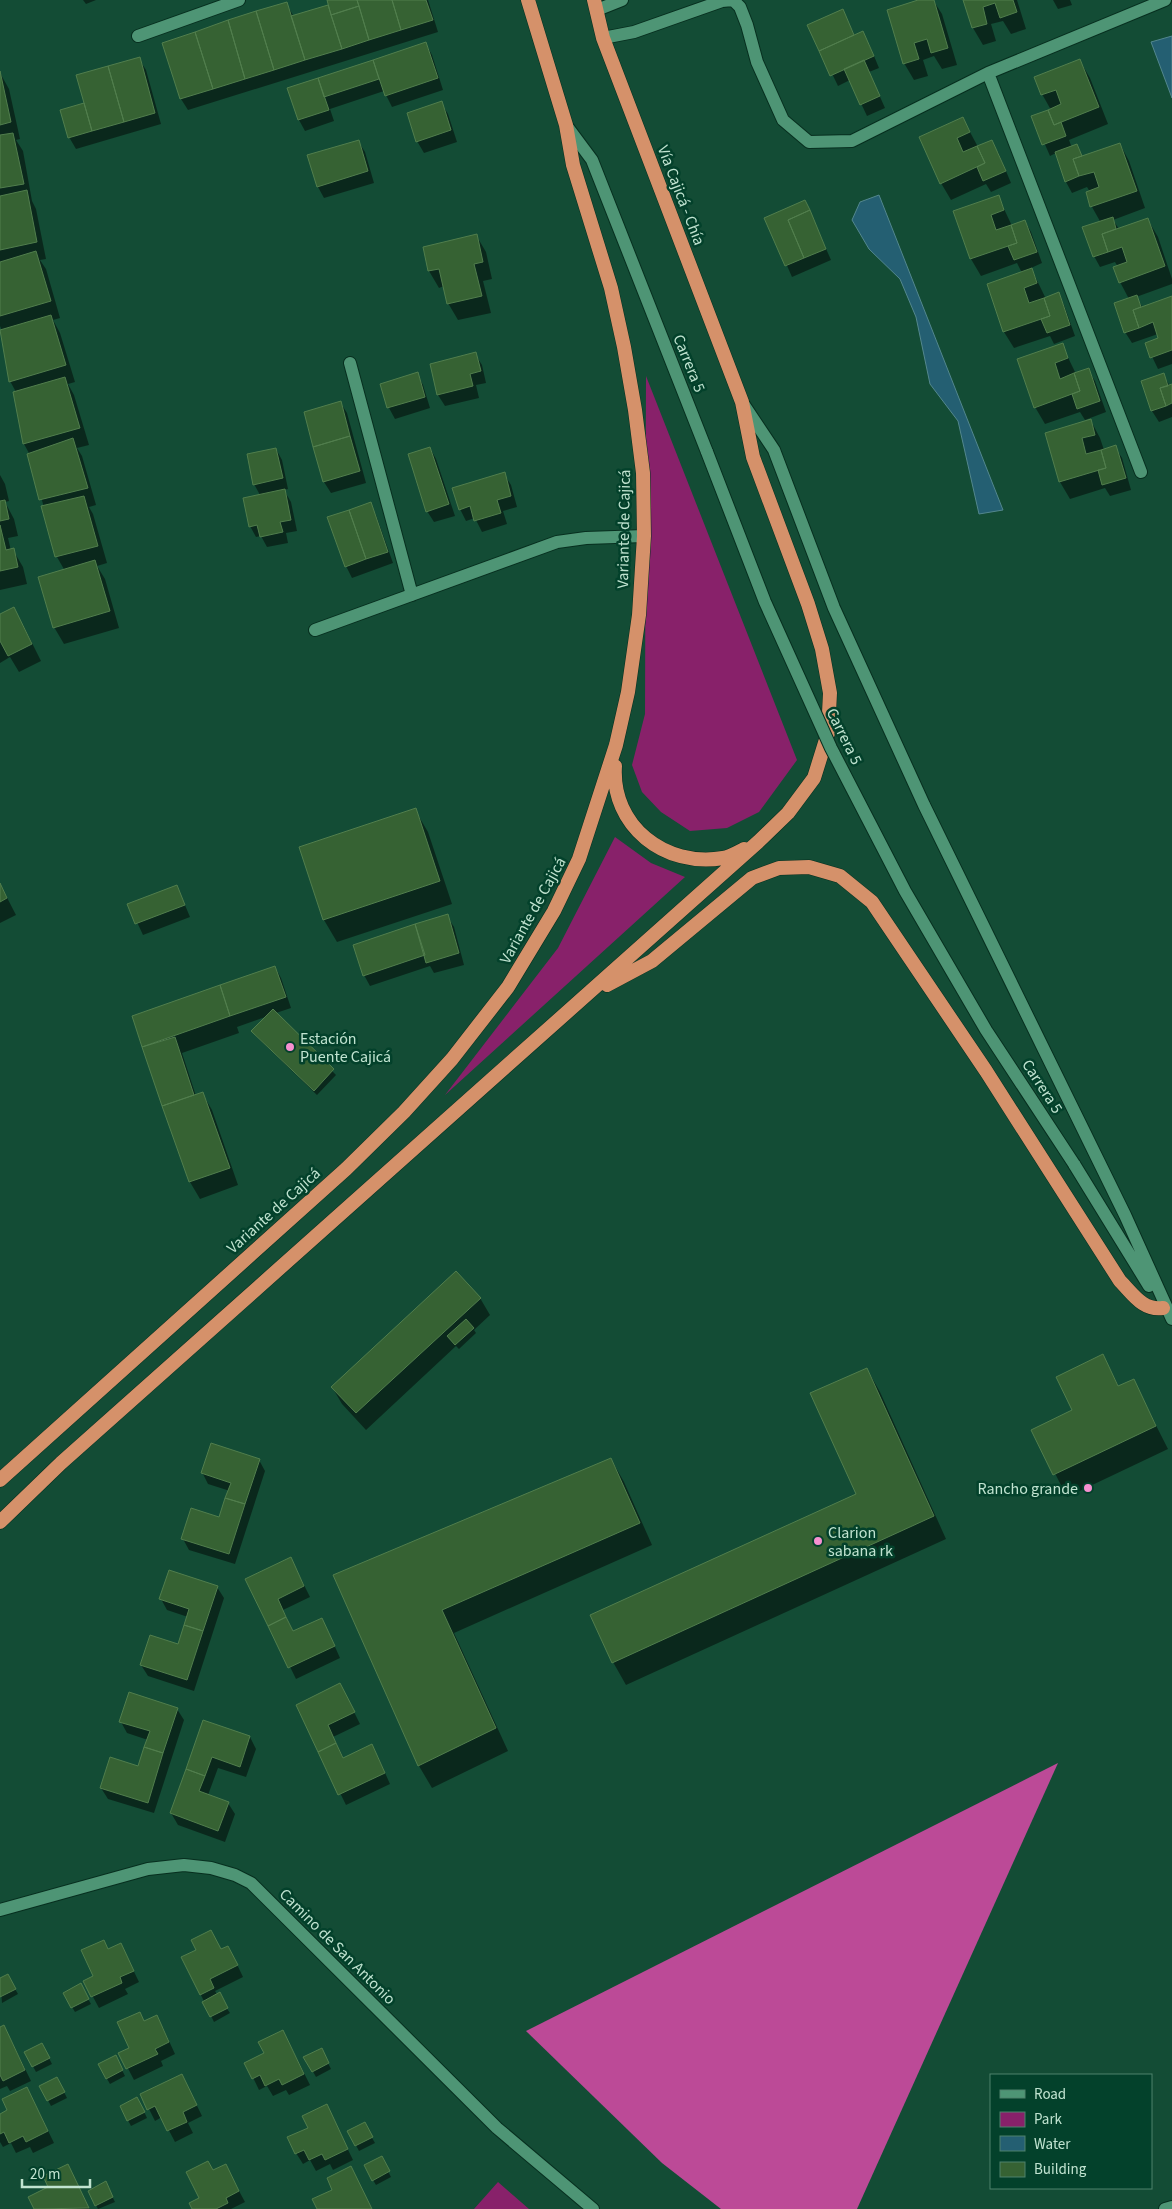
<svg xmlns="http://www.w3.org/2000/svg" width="1172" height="2209" viewBox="0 0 1172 2209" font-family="'Source Sans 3',sans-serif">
<rect width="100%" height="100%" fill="#134c35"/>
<path fill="#88216a" d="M646 376 797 760 759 812 727 828 690 831 661 812 642 792 632 765 645 714Z
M615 837 651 863 685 877 445 1095 558 948Z
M498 2182 529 2209H474Z"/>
<path fill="#bc4a97" d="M1058 1763 857 2209H721L662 2163 526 2031Z"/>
<path fill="#245f72" stroke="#53878e" d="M1172 36V98L1151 42Z
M879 195 1003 510 979 514 958 421 930 384 916 317 900 279 869 249 852 220 860 202Z"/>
<path fill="#0007" d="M83 0H96L86 4Z
M328 0H428L438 32 188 110 181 99 164 44 286 3 294 17 330 6Z
M923 0H933L942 14 957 65 942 69 934 56 923 60 928 76 914 80 904 63Z
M965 0H1017L1026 29 1011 34 1003 21 991 24 996 41 983 45 973 28Z
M1053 0H1070L1072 5 1058 9Z
M842 11 855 36 869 44 879 68 869 72 885 108 867 116 850 80 838 86 809 26Z
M426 44 432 55 443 90 392 107 384 91 330 109 334 121 305 131 299 120 289 89Z
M139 59 146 70 161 124 76 149 69 137 86 104Z
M1080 61 1090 78 1108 124 1069 140 1072 148 1077 146 1083 157 1120 144 1129 161 1145 208 1113 220 1119 229 1148 220 1158 237 1172 279V284L1136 297 1143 308 1172 298V364L1158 369 1146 344 1160 339 1158 334 1132 343 1125 332 1129 299 1120 282 1118 267 1115 262 1100 267 1094 256 1101 223 1092 207 1087 193 1090 192 1087 187 1072 193 1066 182 1056 153 1050 156 1033 117 1051 110 1042 94Z
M0 73 9 89 20 139 16 140 23 151 32 201 36 209 46 259 40 260 46 269 60 318 53 320 60 333 75 382 68 384 74 395 89 445 77 448 82 456 96 505 89 507 93 514 107 563 97 566 105 579 119 628 64 644 54 627 65 571 57 557 30 455 24 444 14 393 16 392 10 381 2 331 0 326Z
M441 103 448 114 457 142 424 153 417 141Z
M963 119 978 147 998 152 1011 183 991 192 986 184 951 200 941 183Z
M358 141 365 152 374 183 324 198 318 187 309 156Z
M998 196 1012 226 1025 221 1031 232 1042 263 1031 268 1046 299 1058 294 1064 305 1075 336 1054 344 1050 336 1014 348 1004 332 1022 273 1017 263 981 276 971 259 955 212Z
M805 201 831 260 792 277 766 218Z
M476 235 486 252 492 279 483 281 491 313 458 320 448 303 444 286 439 288 429 271Z
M1062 345 1076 374 1088 370 1095 381 1106 412 1085 420 1080 412 1045 424 1035 407Z
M475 354 482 365 486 383 476 385 479 398 445 406 438 395 431 365Z
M417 374 423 385 430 408 395 419 389 408 382 384Z
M1163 375 1170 386 1172 385V417L1159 422 1152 411Z
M340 402 347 413 366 483 331 493 324 482Z
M1091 421 1100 438 1104 450 1115 447 1122 458 1131 490 1110 496 1105 488 1070 499 1060 482Z
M430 448 436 459 455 516 434 522 427 511Z
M276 449 282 460 288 489 284 490 291 502 297 531 286 533 288 543 267 547 261 536 256 537 250 526 260 495 254 484Z
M504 474 511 485 517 507 503 511 507 524 482 532 475 518 466 521 460 509Z
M0 475 5 484 9 501 5 502 14 519 18 536 8 538 11 551 13 550 23 567 27 584 0 590Z
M370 504 376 515 393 563 352 578 346 566Z
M0 615 23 625 41 661 19 672 10 657 0 663Z
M415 810 428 832 452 904 337 942 324 920Z
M0 884 16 915 0 923Z
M177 886 190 917 143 935 129 905Z
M447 916 454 927 464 965 434 973 430 966 370 986 364 975Z
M275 967 281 978 291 1008 276 1013 336 1075 317 1095 256 1036 253 1031 268 1016 237 1027 239 1033 182 1053 196 1096 202 1093 212 1110 238 1185 200 1199 190 1182 143 1046Z
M480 1298 490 1315 474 1330 476 1333 459 1349 456 1346 366 1430 342 1404 332 1387Z
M1103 1356 1119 1387 1133 1380 1168 1449 1067 1497 1033 1430 1074 1410Z
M867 1369 880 1392 946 1539 626 1685 613 1662 857 1495Z
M611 1459 624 1482 652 1545 454 1633 508 1751 432 1788 419 1766 335 1575Z
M259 1460 265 1471 235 1564 189 1550 183 1539 220 1519 230 1491 208 1484 202 1472Z
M296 1569 310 1597 283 1610 294 1633 328 1631 340 1658 296 1679 247 1579Z
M217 1587 224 1598 194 1691 148 1676 141 1665 179 1645 188 1617 167 1610 161 1599Z
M346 1696 360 1724 333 1737 344 1759 378 1757 390 1784 346 1805 297 1706Z
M177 1709 184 1720 154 1813 108 1799 101 1788 139 1767 148 1740 127 1733 121 1722Z
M204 1721 250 1737 256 1749 246 1777 218 1768 208 1795 228 1803 235 1814 225 1842 178 1825 171 1813Z
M121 1945 139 1982 125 1989 128 1994 99 2008 85 1982 95 1977 109 1951Z
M221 1951 234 1958 243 1977 215 1991 230 2013 214 2022 183 1958Z
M7 1975 18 1994 2 2003 0 1979Z
M83 1990 91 2004 75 2012 72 2007Z
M144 2022 163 2028 175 2054 161 2061 163 2066 134 2080 120 2053 130 2049Z
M0 2029 10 2038 31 2081 10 2091 7 2086 0 2089Z
M283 2031 310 2085 289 2095 286 2090 273 2096 267 2086 259 2090 246 2063 266 2054Z
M321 2049 331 2069 316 2077 305 2057Z
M45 2050 52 2064 36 2072 26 2053Z
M118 2062 125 2076 110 2084 99 2065Z
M182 2075 202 2116 188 2123 193 2133 175 2142 162 2117 155 2121 142 2095Z
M60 2084 67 2098 51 2106 41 2087Z
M33 2100 54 2143 33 2153 30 2147 16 2153 11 2143 3 2147 0 2142V2115Z
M140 2103 147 2118 131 2126 121 2107Z
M332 2117 353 2160 333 2170 330 2164 316 2171 310 2160 303 2164 296 2153Z
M364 2124 375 2143 359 2151 349 2132Z
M381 2158 391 2177 376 2185 373 2180Z
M213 2172 231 2176 245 2202 231 2209H193L201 2198Z
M74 2177 89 2209H35L30 2197Z
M108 2188 115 2202 98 2209 89 2191Z"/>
<path fill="#366233" stroke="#517e4d" d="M327 0H357L359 6 331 15Z
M357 0H392L401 30 369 40Z
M392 0H426L433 20 401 30Z
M918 0H934L948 48 931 53 927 39 914 43 919 59 903 64 887 10Z
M963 0H1013L1017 12 1000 18 995 3 983 7 987 24 972 28Z
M287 2 305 60 274 70 256 11Z
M328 5 342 49 305 60 291 16Z
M359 6 369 40 342 49 331 15Z
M843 9 854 35 819 51 807 25Z
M256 11 274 70 245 79 228 20Z
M228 20 245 79 213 89 195 32Z
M863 31 874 56 830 76 819 51Z
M195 32 213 89 180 99 162 43Z
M426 42 438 78 385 96 373 60Z
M140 57 155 113 124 122 108 66Z
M1080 59 1099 107 1054 125 1048 110 1061 104 1056 90 1041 95 1034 77Z
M373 60 379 79 324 97 318 78Z
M864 60 880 96 860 105 844 69Z
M108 66 124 122 92 131 76 75Z
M0 71 11 122 0 125Z
M318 78 329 110 298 120 287 88Z
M442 101 451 130 416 142 407 113Z
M84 103 92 131 68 138 60 110Z
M1048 110 1054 125 1061 122 1066 136 1042 145 1031 116Z
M963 117 970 132 957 138 963 152 977 146 985 163 940 184 919 137Z
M13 133 24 184 0 188V135Z
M359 140 368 171 317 187 307 155Z
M992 140 1006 171 983 181 977 167 985 163 977 146Z
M1120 143 1137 191 1090 207 1086 192 1099 187 1094 172 1079 176 1073 159Z
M1077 144 1082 156 1073 159 1079 176 1065 182 1055 152Z
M27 190 37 242 0 250V196Z
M999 195 1004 210 991 215 996 230 1011 225 1017 243 970 259 953 211Z
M805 200 810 210 788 220 804 258 785 266 764 218Z
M810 210 826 249 804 258 788 220Z
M1113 217 1116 229 1102 234 1108 252 1093 257 1082 227Z
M1148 218 1165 266 1119 283 1113 267 1127 262 1122 247 1108 252 1102 234Z
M1025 220 1037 252 1014 260 1008 246 1017 243 1011 225Z
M477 234 483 262 474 264 482 296 447 304 439 269 428 271 423 247Z
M36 251 51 301 0 316V262Z
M1032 268 1037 283 1024 288 1029 303 1044 298 1050 316 1003 332 987 284Z
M1059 292 1070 325 1047 333 1041 319 1050 316 1044 298Z
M1137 295 1141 307 1133 310 1139 328 1124 333 1114 303Z
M1172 296V350L1150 358 1145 343 1158 338 1153 322 1139 328 1133 310Z
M51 315 66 365 9 382 0 330Z
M1063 343 1068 358 1055 363 1060 379 1074 373 1080 391 1034 408 1017 359Z
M476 352 481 371 470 374 473 386 437 395 430 364Z
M1089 368 1100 401 1077 409 1072 394 1080 391 1074 373Z
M418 372 425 397 387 408 380 384Z
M1164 373 1168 386 1160 388 1166 406 1151 411 1141 381Z
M65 377 80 428 23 444 13 392Z
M1172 384V403L1166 406 1160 388Z
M341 401 350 436 313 447 304 412Z
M1091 419 1095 435 1082 438 1086 454 1101 450 1106 468 1059 482 1045 433Z
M350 436 360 471 323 482 313 447Z
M73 438 88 488 39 500 27 454Z
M1116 445 1126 478 1102 485 1098 470 1106 468 1101 450Z
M430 447 449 504 426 512 408 454Z
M276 448 283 478 253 485 247 454Z
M505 472 511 496 497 500 501 513 474 521 470 506 459 510 452 488Z
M285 489 291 520 280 522 283 532 260 537 257 525 249 527 243 498Z
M84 496 98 546 55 557 41 506Z
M5 500 9 519 0 521V501Z
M371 502 388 552 366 559 349 510Z
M349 510 366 559 345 567 327 517Z
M0 525 6 550 14 548 18 567 0 571Z
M95 560 110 611 53 628 38 577Z
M14 607 32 644 8 656 0 641V614Z
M416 808 440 881 323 920 299 847Z
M0 883 7 898 0 902Z
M177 885 185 905 135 924 127 904Z
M448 914 459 953 426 963 415 924Z
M415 924 425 955 363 976 353 945Z
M275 966 286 997 230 1016 220 985Z
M220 985 230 1016 142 1047 132 1016Z
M273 1009 334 1069 314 1091 251 1031Z
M175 1037 194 1095 162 1106 142 1047Z
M203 1092 230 1168 189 1182 162 1106Z
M456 1271 481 1298 356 1413 331 1387Z
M466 1319 474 1328 455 1345 447 1336Z
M1103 1354 1118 1386 1134 1379 1156 1426 1053 1475 1031 1430 1072 1410 1056 1377Z
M867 1368 934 1516 612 1663 590 1615 856 1494 810 1393Z
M211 1443 260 1459 245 1504 225 1498 231 1483 201 1473Z
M611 1458 640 1523 442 1610 496 1728 418 1766 333 1575Z
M225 1498 245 1504 229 1554 181 1539 191 1508 219 1517Z
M291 1557 304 1586 278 1599 286 1617 268 1626 245 1579Z
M169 1570 218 1586 203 1631 184 1625 189 1609 159 1599Z
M286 1617 293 1631 322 1618 335 1646 288 1668 268 1626Z
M184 1625 203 1631 187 1680 140 1665 150 1635 178 1644Z
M340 1683 355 1712 328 1725 336 1743 318 1752 296 1705Z
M129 1692 178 1708 163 1753 144 1747 150 1731 119 1722Z
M203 1720 250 1736 240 1767 212 1757 205 1776 186 1769Z
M336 1743 343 1758 372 1744 385 1773 338 1795 318 1752Z
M144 1747 163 1753 148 1803 100 1788 110 1757 138 1766Z
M186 1769 205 1776 199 1791 229 1802 218 1831 170 1813Z
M211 1930 221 1949 228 1946 238 1965 210 1979 214 1988 200 1995 181 1957 196 1950 191 1940Z
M104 1940 108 1949 121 1943 134 1971 120 1977 122 1983 91 1997 83 1981 93 1976 81 1950Z
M8 1974 16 1989 0 1997V1978Z
M81 1983 89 1999 71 2008 63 1993Z
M220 1992 228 2008 210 2017 202 2002Z
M140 2012 144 2021 157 2015 169 2042 155 2049 158 2054 126 2069 118 2053 129 2048 117 2022Z
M4 2025 25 2070 3 2081 0 2075V2027Z
M283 2030 304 2074 282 2085 279 2079 265 2086 260 2075 252 2079 244 2063 264 2053 258 2042Z
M42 2043 50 2058 32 2067 24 2052Z
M322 2048 329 2063 312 2072 303 2057Z
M116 2055 123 2070 106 2079 98 2064Z
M182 2074 197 2105 183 2112 187 2122 167 2131 155 2106 147 2110 140 2094Z
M57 2077 65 2092 47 2101 39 2086Z
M27 2087 48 2131 26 2142 23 2136 9 2143 4 2132 0 2134V2114L7 2110 2 2099Z
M137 2097 145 2112 127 2121 120 2106Z
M327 2104 348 2149 325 2160 322 2154 309 2160 304 2150 295 2154 287 2137 308 2128 302 2116Z
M365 2122 373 2137 355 2146 347 2131Z
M382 2156 390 2171 372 2181 364 2165Z
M208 2161 213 2170 226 2164 239 2191 226 2198 228 2203 216 2209H192L189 2203 199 2198 186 2172Z
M68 2164 89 2208 34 2209 28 2197 48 2187 43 2176Z
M351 2166 372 2209H317L312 2199 332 2190 327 2178Z
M106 2181 113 2197 95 2206 88 2191Z"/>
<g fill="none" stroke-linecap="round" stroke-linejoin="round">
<g stroke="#072f1f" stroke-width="14">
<path id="minor" d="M597 10 622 0
M138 36 239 0
M603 38 634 32 722 1 733 0 740 7 747 25 757 62 783 120 809 142 852 141 988 73 1165 0
M988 73 1141 472
M350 363 412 595
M315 630 557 542 586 538 644 536
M0 1910 148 1869 184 1865 211 1868 235 1875 251 1883 497 2128 593 2209
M1165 2209 1172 2207"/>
</g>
<g stroke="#072f1f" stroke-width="14">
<path id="secondary" d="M566 125 592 160 707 452
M744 405 774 450 834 608 924 805 1125 1215 1172 1319
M1074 1164 1149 1286"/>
</g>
<g stroke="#072f1f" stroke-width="15">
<path id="trunk" d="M615 766C611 826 665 868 723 858 730 857 738 852 744 849
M607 985 652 961 752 878 779 868 809 867 840 876 872 902 986 1071 1120 1281C1133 1294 1143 1311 1163 1308
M0 1480 346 1169 404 1112 452 1059 508 987 554 911 579 859 616 745 628 692 639 615 644 536 643 473 635 410 624 347 611 288 573 165 566 125 528 0
M0 1522 61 1463 758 842 788 813 814 778 828 733 830 693 822 649 808 604 753 457 742 402 603 38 594 0"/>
</g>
<use href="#minor" stroke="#4e9575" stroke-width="12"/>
<use href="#secondary" stroke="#4e9575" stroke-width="12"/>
<use href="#trunk" stroke="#d5916a" stroke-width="14"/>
<g stroke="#072f1f" stroke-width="14" stroke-linecap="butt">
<path id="secondary-bridge" d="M707 452 765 602 831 748 905 891 986 1030 1074 1164"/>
</g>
<use href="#secondary-bridge" stroke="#4e9575" stroke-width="12"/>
</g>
<g fill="#f690d0" stroke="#03412b" stroke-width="2">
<circle cx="290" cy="1047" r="5"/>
<circle cx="1088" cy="1488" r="5"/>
<circle cx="818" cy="1541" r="5"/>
</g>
<g text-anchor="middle" stroke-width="5" stroke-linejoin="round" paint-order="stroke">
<g font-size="16" fill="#c0e3d0" stroke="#03412b">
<text transform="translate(682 195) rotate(69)" y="6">Vía Cajicá - Chía</text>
<text transform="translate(690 363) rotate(68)" y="6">Carrera 5</text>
<text transform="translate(623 529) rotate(-89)" y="6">Variante de Cajicá</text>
<text transform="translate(845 736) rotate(64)" y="6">Carrera 5</text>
<text transform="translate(532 910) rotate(-61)" y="6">Variante de Cajicá</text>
<text transform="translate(1043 1086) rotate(57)" y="6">Carrera 5</text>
<text transform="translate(273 1210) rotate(-42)" y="6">Variante de Cajicá</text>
<text transform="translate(338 1946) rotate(45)" y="6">Camino de San Antonio</text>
</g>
<g font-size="16" fill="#c0e3d0" stroke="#03412b" text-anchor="start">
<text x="300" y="1044">Estación<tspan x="300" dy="18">Puente Cajicá</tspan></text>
<text x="1078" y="1494" text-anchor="end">Rancho grande</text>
<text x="828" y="1538">Clarion<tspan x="828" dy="18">sabana rk</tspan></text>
</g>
</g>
<rect x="990" y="2074" width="162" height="115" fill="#03412b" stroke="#4f826d"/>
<rect x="1000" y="2090" width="25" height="8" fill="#4e9575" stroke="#4f826d"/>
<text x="1034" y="2099" font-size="15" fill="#c0e3d0">Road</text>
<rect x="1000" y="2112" width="25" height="15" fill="#88216a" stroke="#4f826d"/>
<text x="1034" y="2124" font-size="15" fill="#c0e3d0">Park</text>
<rect x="1000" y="2136" width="25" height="15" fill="#245f72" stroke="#4f826d"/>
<text x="1034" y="2149" font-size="15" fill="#c0e3d0">Water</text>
<rect x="1000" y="2162" width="25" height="15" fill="#366233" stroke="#4f826d"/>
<text x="1034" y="2174" font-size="15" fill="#c0e3d0">Building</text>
<path d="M22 2179v8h68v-8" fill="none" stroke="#c0e3d0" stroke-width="2.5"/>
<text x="30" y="2179" font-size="15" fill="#c0e3d0" stroke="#03412b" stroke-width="4" paint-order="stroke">20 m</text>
</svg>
